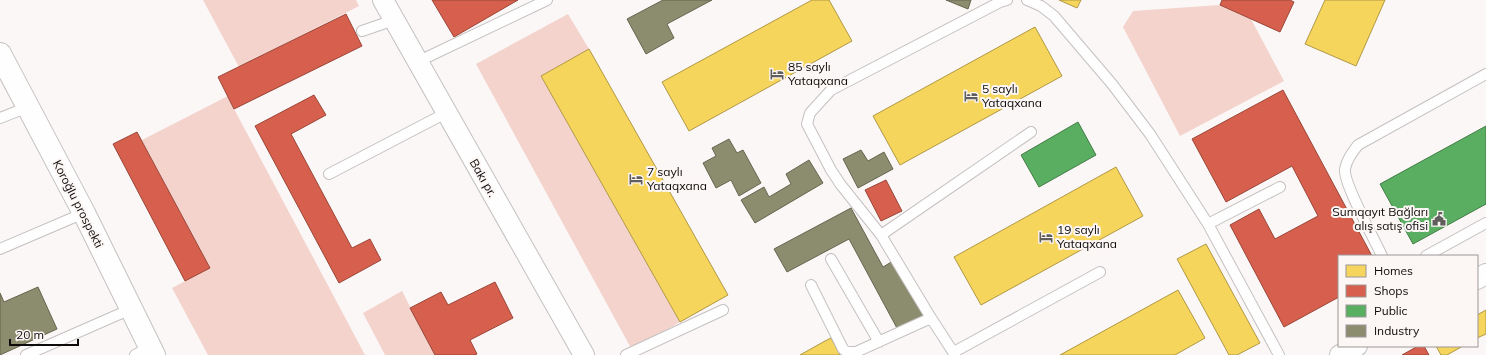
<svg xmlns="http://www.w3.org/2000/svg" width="1486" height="355" viewBox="0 0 1486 355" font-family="Mulish,sans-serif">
<rect width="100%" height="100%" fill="#fbf7f6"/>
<path fill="#f3d3cc" d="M203 0H356L359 6 239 67Z
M1220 5 1251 19 1284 81 1180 136 1123 27 1133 11Z
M568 14 589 49 541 76 680 322 632 350 476 64Z
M228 96 234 109 365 355H208L172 288 210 268 142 140Z
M402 291 435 355H385L363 313Z"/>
<path fill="#f6d55c" stroke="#b09844" d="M812 0H829L852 41 689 131 662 82Z
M1059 0H1081L1077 8Z
M1325 0H1385L1356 66 1305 44Z
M1035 27 1062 76 900 165 873 116Z
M589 49 728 295 680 322 541 76Z
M1116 167 1143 216 981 305 954 257Z
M1206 244 1260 343 1237 355H1229L1177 259Z
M1178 290 1205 338 1175 355H1060Z
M1486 310V334L1477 338V315Z
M831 338 840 355H800L825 341Z
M1436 346H1463L1447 355H1441Z"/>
<path fill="#d6604d" stroke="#9a4639" d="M432 0H518L454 37Z
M1222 0H1290L1294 2 1280 32 1220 5Z
M346 14 362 46 234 109 218 77Z
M1283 90 1372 256H1339V297L1284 327 1230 225 1259 209 1275 239 1318 216 1292 166 1226 202 1192 139Z
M314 95 326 115 291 134 352 248 370 239 381 260 339 283 255 126Z
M137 132 210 268 185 281 113 144Z
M886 180 902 211 881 221 865 190Z
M495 282 513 318 470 340 477 354 474 355H435L410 308 441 292 448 305Z
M1418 346H1424L1429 355H1402Z"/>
<path fill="#5aae61" stroke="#437d47" d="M1078 122 1096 155 1039 187 1021 155Z
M1486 126V204L1413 244 1380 184Z"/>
<path fill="#8c8c6e" stroke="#666550" d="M663 0H712L667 24 674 38 646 54 627 19Z
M946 0H971L968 9Z
M729 139 737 153 743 150 761 183 739 196 731 180 716 188 703 163 716 156 712 148Z
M861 150 868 161 884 152 893 169 858 188 843 159Z
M809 160 823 183 755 223 741 200 764 187 769 197 791 184 786 174Z
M851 208 883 267 893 261 924 317 898 330 849 239 787 272 774 249Z
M38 287 57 329 0 355V293L4 302Z"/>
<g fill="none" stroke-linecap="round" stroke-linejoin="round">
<g stroke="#c4c1c0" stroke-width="12">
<path id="lane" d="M1027 0 1041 6 1054 16 1112 84 1150 134 1208 224 1279 355
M362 31 394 20
M417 62 547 0
M0 118 28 107
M329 174 446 113
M1208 224 1280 187
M881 235 1031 132
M0 249 84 213
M1382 256C1375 240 1343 183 1345 169 1347 159 1352 153 1358 145L1486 74
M1426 256 1486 223
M831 259 879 342
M811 285 843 349 847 352H856L931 318
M954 352 1100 272
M26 355 131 309
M135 355 150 347
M626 355 723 310
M955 355 931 318 881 235 841 185 831 170 807 124 810 113 831 90 1000 2 1007 0"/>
</g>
<g stroke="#c4c1c0" stroke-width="22">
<path id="street" d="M383 0 584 355
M1477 279 1486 274
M1340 355 1357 346"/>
</g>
<g stroke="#c4c1c0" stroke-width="24">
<path id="secondary" d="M0 54 84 213 154 355"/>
</g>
<use href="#lane" stroke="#fefefe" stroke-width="10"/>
<use href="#street" stroke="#fefefe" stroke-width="20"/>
<use href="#secondary" stroke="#fefefe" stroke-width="22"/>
</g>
<defs>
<g id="hotel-bare" transform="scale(1.08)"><path d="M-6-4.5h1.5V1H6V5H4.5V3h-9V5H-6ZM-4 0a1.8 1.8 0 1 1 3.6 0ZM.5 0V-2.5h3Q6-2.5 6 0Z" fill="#605e5d" stroke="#fcf6f5" stroke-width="2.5" paint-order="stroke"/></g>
<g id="civic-bare" transform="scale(1.08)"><path d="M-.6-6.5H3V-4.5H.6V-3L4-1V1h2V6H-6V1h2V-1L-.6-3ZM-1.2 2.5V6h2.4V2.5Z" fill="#605e5d" stroke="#fcf6f5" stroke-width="2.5" paint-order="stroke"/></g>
</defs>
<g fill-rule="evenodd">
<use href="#hotel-bare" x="777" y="74"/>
<use href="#hotel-bare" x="971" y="96"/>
<use href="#hotel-bare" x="636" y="179"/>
<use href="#civic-bare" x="1439" y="219"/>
<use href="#hotel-bare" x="1046" y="237"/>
</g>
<g text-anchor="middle" stroke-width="4" stroke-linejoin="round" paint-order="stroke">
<g font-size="12" fill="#0d0b0b" stroke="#fcf6f5" text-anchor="start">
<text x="788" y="71">85 saylı<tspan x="788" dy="14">Yataqxana</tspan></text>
<text x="982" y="93">5 saylı<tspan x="982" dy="14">Yataqxana</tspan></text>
<text x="647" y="176">7 saylı<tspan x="647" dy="14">Yataqxana</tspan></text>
<text x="1428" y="216" text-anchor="end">Sumqayıt Bağları<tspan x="1428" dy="14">alış satış ofisi</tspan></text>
<text x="1057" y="234">19 saylı<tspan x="1057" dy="14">Yataqxana</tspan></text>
</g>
<g font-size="12" fill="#0d0b0b" stroke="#fcf6f5">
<text transform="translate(483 178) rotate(60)" y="4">Bakı pr.</text>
<text transform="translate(78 204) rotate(63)" y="4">Koroğlu prospekti</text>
</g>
</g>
<rect x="1338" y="255" width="140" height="92" fill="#fcf6f5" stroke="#9c9897"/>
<rect x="1346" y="265" width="20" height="12" fill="#f6d55c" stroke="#9c9897"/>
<text x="1374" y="275" font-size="12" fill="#0d0b0b">Homes</text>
<rect x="1346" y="285" width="20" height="12" fill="#d6604d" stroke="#9c9897"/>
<text x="1374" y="295" font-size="12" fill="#0d0b0b">Shops</text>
<rect x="1346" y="305" width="20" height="12" fill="#5aae61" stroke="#9c9897"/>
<text x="1374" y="315" font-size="12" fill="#0d0b0b">Public</text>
<rect x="1346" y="325" width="20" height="12" fill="#8c8c6e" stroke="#9c9897"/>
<text x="1374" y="335" font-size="12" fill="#0d0b0b">Industry</text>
<path d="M10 339v6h68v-6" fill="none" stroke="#0d0b0b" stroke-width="2"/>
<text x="16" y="339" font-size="12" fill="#0d0b0b" stroke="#fcf6f5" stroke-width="3" paint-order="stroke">20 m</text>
</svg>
